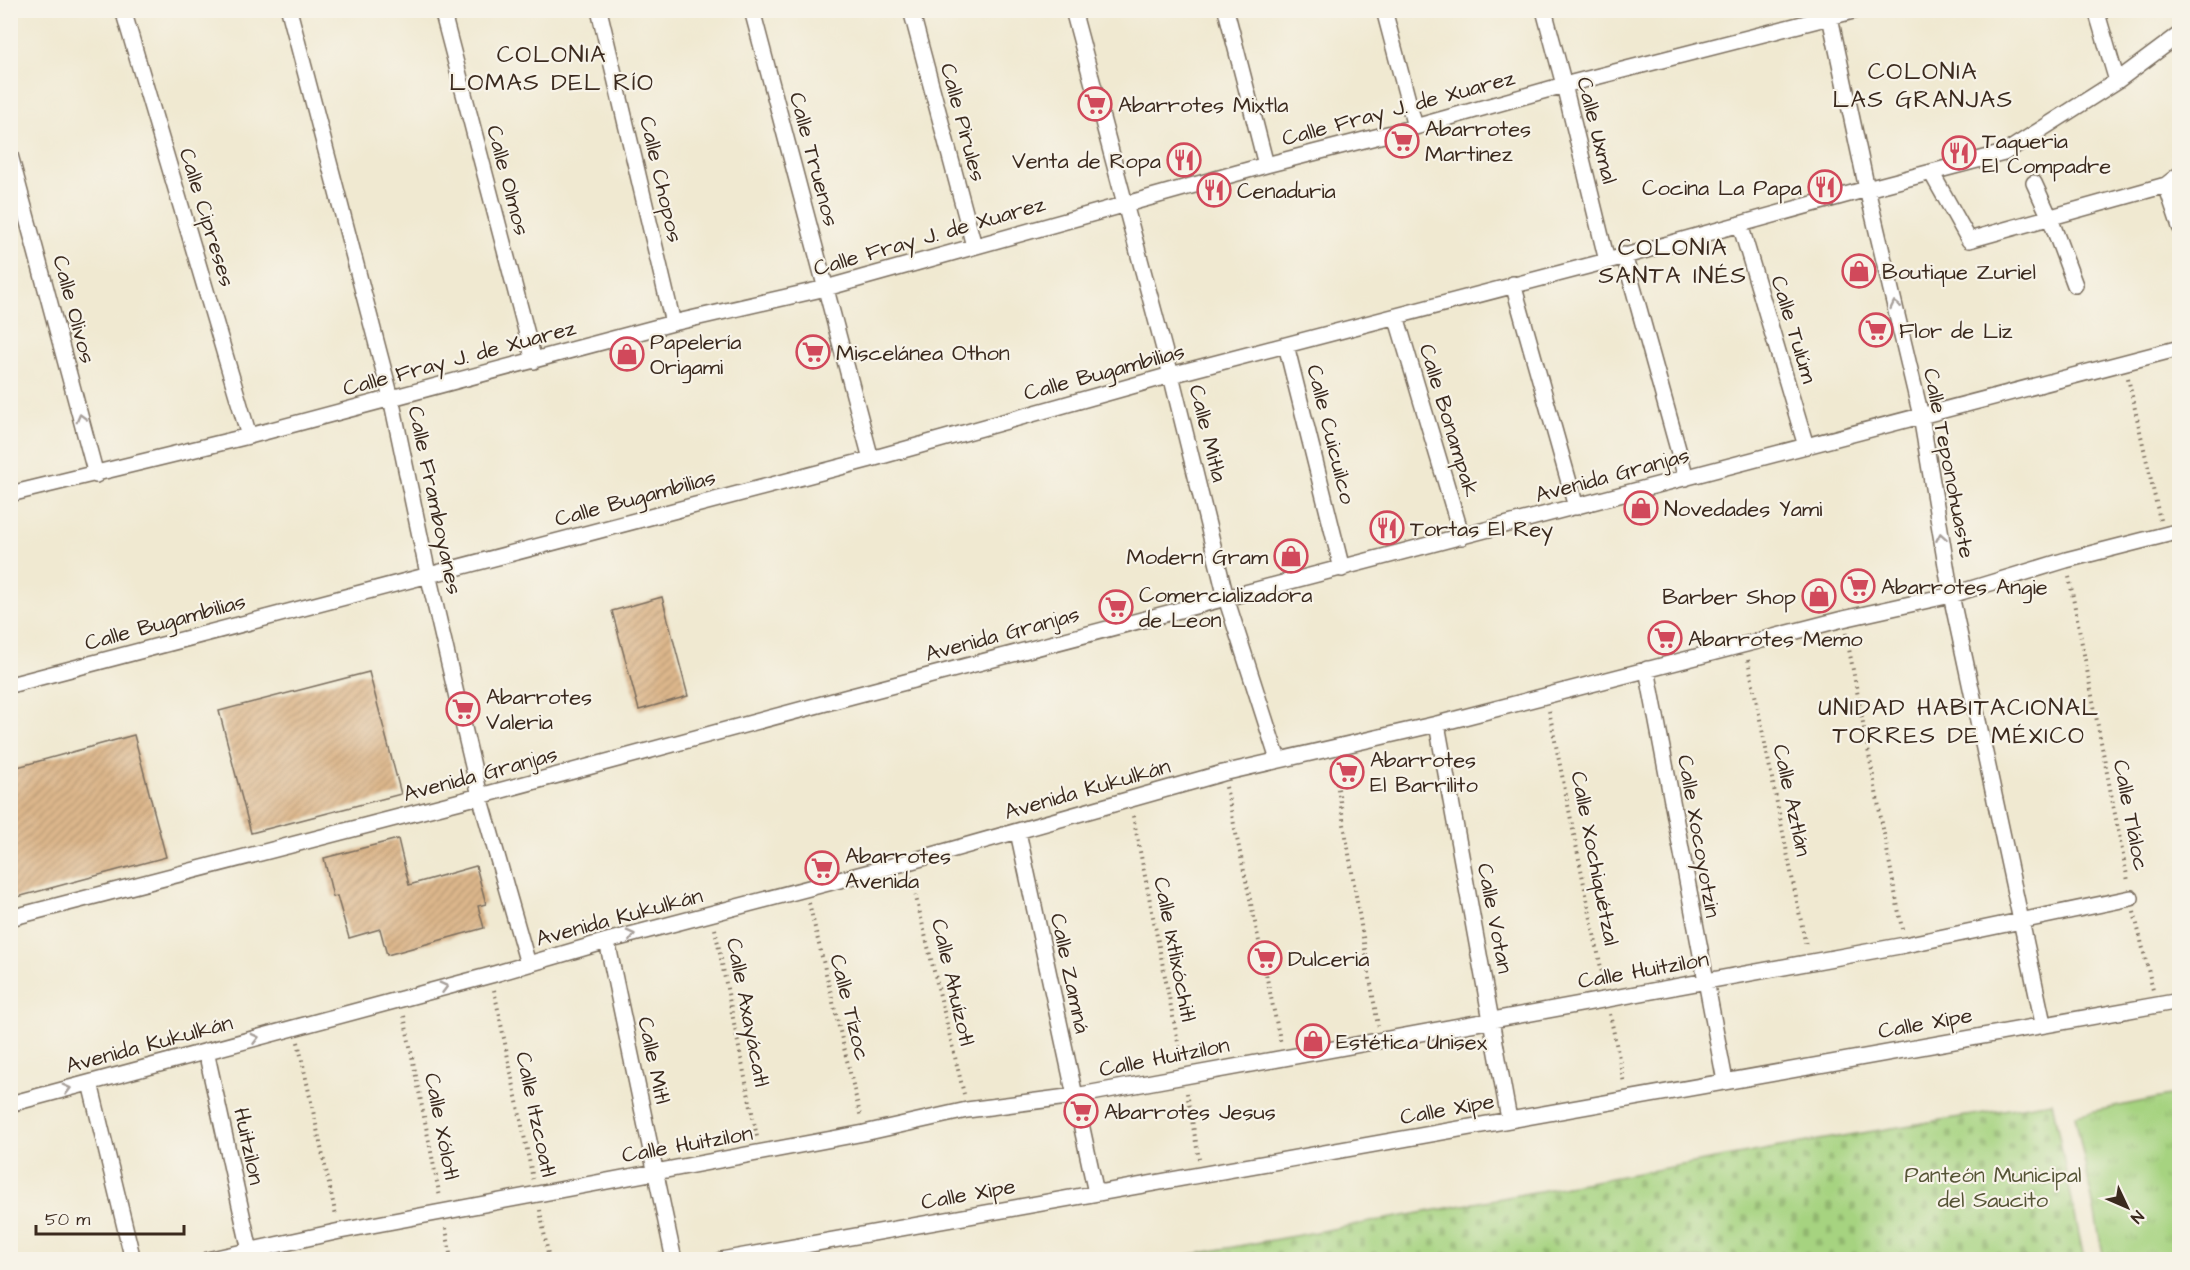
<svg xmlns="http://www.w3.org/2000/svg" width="2190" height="1270" viewBox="0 0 2190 1270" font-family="'Architects Daughter',sans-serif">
<defs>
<pattern id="grass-tufts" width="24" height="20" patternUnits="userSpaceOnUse" patternTransform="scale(1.5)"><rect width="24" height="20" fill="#a6d380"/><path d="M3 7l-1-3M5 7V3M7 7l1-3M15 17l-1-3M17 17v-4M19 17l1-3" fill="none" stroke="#90b56e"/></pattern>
<pattern id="cemetery-stones" width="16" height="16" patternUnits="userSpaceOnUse" patternTransform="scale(1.5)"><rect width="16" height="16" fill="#a6d380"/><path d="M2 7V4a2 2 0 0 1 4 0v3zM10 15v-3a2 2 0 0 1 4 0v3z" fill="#90b56e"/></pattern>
<pattern id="building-hatch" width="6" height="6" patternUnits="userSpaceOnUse" patternTransform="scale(1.5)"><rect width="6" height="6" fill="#ddb78c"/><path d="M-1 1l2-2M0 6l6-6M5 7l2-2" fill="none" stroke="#b49572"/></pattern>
</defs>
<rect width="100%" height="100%" fill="#f7f3e8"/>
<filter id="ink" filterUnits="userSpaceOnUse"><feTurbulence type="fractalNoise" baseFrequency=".0167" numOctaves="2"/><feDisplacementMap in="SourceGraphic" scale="12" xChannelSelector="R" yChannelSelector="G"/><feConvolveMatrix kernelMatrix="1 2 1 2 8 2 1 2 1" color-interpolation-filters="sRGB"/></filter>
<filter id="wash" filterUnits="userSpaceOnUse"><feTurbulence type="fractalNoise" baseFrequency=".008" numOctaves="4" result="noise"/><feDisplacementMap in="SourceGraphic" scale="24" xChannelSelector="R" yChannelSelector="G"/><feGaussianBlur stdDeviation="1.35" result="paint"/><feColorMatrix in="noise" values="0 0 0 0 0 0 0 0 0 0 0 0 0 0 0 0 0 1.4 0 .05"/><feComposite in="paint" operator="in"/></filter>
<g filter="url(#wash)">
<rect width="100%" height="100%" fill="#f0e9d1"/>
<path fill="url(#grass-tufts)" stroke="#707e4f" stroke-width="1.5" d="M2179 1094V1259H2104L2075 1115Z"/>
<path fill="url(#cemetery-stones)" stroke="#707e4f" stroke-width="1.5" d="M2052 1102 2084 1259H1168L1819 1140Z"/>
<g id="blocks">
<path fill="url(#building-hatch)" d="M662 597 688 696 639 710 612 611Z
M369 672 401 794 251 833 219 711Z
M134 735 166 857 10 899V769Z
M398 839 409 885 476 866 486 904 478 906 484 928 387 955 380 929 349 938 337 896 333 897 324 858Z"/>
</g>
</g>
<g filter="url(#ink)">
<use href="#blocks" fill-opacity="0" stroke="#7a6d5d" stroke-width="1.5"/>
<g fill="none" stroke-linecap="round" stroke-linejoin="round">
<g stroke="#7a6d5d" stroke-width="18">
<path id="street" d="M123 10 249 436
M289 10 391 398 428 574 480 796 528 964
M442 10 534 361
M599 10 673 323
M752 10 871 459
M911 10 974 246
M1073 10 1171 375 1226 598 1278 760
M1226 10 1266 165
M1384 10 1415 127
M1544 10 1564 85 1607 261
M2096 10 2117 81
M1830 17 1867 189 1921 416 1951 595 2043 1023
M10 155 96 475
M1931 172 1969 240 2166 185 2180 174
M2034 183 2050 218 2075 285
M2166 185 2180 227
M1740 224 1806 446
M1624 255 1686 478
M1513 284 1576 507
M1396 316 1462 537
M1286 345 1342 569
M10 494 249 436 673 323 826 288 1266 165 1415 127 1564 85 1857 10
M1647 669 1725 1081
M10 685 871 459 1171 375 1607 261 1867 189 2004 153 2117 81 2180 34
M1437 724 1509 1119
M1018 832 1096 1193
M10 918 480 796 852 696 2180 348
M607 941 674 1260
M206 1051 250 1251
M90 1083 133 1260
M10 1104 491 975 607 941 908 862 1223 773 1437 724 1843 619 1951 595 2066 560 2180 531
M207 1260 340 1231 864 1133 967 1110 1075 1096 1905 945 2131 898
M721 1260 2180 1001"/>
</g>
<path stroke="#7a6d5d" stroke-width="4" stroke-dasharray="1.5 4.5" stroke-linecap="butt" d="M2128 378 2160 520
M2069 577 2128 881
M1846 633 1902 929
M1748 660 1806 946
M1549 711 1604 983
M1334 765 1378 1026
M1226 787 1281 1044
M1133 816 1182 1062
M911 877 964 1094
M809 903 861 1118
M2134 912 2153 990
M715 929 757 1137
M494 990 533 1179
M1610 1014 1624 1083
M404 1016 440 1197
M298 1042 336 1216
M1187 1093 1199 1159
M540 1210 549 1260
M446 1228 451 1260"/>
<use href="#street" stroke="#fff" stroke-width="15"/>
</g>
<defs><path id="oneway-chevron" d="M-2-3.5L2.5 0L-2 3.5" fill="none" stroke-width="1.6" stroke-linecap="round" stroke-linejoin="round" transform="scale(1.5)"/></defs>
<g stroke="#a79f9a">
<use href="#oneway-chevron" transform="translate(1895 305) rotate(-103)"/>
<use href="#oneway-chevron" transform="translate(81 418) rotate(-105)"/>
<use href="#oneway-chevron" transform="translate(1941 537) rotate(-100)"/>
<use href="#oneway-chevron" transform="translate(631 935) rotate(-14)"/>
<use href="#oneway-chevron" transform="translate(444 987) rotate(-15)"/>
<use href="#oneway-chevron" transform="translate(255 1038) rotate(-15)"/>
<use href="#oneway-chevron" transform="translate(67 1089) rotate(-15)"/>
</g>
</g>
<defs>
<g id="supermarket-ring" transform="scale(1.725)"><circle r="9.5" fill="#f7f3e8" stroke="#d1495b" stroke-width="1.5"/><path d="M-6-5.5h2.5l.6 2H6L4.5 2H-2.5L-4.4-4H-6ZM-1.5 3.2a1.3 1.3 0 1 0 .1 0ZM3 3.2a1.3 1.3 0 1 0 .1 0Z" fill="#d1495b"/></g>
<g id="restaurant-ring" transform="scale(1.725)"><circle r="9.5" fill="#f7f3e8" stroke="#d1495b" stroke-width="1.5"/><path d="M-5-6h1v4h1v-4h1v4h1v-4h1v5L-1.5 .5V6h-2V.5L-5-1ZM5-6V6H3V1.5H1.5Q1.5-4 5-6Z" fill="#d1495b"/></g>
<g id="shop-ring" transform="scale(1.725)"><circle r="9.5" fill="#f7f3e8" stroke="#d1495b" stroke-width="1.5"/><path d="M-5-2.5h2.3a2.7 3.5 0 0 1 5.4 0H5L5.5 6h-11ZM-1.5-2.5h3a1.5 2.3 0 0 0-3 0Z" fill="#d1495b"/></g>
</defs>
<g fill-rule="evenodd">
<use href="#supermarket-ring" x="1095" y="104"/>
<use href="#supermarket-ring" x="1402" y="141"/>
<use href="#restaurant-ring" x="1959" y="153"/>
<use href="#restaurant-ring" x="1184" y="160"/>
<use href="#restaurant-ring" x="1825" y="187"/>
<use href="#restaurant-ring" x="1214" y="190"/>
<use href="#shop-ring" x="1859" y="271"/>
<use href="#supermarket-ring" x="1876" y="330"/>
<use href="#supermarket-ring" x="813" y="352"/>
<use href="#shop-ring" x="627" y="354"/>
<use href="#shop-ring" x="1641" y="508"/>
<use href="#restaurant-ring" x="1387" y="528"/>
<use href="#shop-ring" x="1291" y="556"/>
<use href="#supermarket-ring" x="1858" y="586"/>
<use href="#shop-ring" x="1819" y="596"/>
<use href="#supermarket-ring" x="1116" y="607"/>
<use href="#supermarket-ring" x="1665" y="638"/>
<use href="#supermarket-ring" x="463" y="709"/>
<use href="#supermarket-ring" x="1347" y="772"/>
<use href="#supermarket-ring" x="822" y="868"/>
<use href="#supermarket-ring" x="1265" y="958"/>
<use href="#shop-ring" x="1313" y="1041"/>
<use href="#supermarket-ring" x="1081" y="1111"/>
</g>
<g text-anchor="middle" stroke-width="4.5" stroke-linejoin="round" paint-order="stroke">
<g font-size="22" fill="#3b2a1e" stroke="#f7f3e8" text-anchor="start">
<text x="1118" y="112">Abarrotes Mixtla</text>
<text x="1425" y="136">Abarrotes<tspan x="1425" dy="25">Martinez</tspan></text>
<text x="1982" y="148">Taqueria<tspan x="1982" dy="25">El Compadre</tspan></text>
<text x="1161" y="168" text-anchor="end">Venta de Ropa</text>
<text x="1802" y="195" text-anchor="end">Cocina La Papa</text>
<text x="1237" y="198">Cenaduria</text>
<text x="1882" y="279">Boutique Zuriel</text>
<text x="1899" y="338">Flor de Liz</text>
<text x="650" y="349">Papelería<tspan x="650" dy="25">Origami</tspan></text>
<text x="836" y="360">Miscelánea Othon</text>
<text x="1664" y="516">Novedades Yami</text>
<text x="1410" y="536">Tortas El Rey</text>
<text x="1268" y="564" text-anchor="end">Modern Gram</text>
<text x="1881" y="594">Abarrotes Angie</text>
<text x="1139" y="602">Comercializadora<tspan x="1139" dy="25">de Leon</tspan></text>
<text x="1796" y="604" text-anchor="end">Barber Shop</text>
<text x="1688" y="646">Abarrotes Memo</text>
<text x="486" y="704">Abarrotes<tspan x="486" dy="25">Valeria</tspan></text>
<text x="1370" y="767">Abarrotes<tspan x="1370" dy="25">El Barrilito</tspan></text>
<text x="845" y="863">Abarrotes<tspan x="845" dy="25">Avenida</tspan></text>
<text x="1288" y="966">Dulceria</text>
<text x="1336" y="1049">Estética Unisex</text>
<text x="1104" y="1119">Abarrotes Jesus</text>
</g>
<g font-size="22" fill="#3b2a1e" stroke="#f7f3e8">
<text transform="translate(1398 107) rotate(-15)" y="8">Calle Fray J. de Xuarez</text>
<text transform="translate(964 122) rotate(75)" y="8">Calle Pirules</text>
<text transform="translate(1598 130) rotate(76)" y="8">Calle Uxmal</text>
<text transform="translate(815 159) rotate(75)" y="8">Calle Truenos</text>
<text transform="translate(662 179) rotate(77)" y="8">Calle Chopos</text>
<text transform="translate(509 180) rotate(75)" y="8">Calle Olmos</text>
<text transform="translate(208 217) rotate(73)" y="8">Calle Cipreses</text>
<text transform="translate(929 235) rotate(-16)" y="8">Calle Fray J. de Xuarez</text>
<text transform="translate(75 309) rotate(75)" y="8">Calle Olivos</text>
<text transform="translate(1795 329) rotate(73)" y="8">Calle Tulúm</text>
<text transform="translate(459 357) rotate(-15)" y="8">Calle Fray J. de Xuarez</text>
<text transform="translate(1104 371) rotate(-15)" y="8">Calle Bugambilias</text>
<text transform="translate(1450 420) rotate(73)" y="8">Calle Bonampak</text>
<text transform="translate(1209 433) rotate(76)" y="8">Calle Mitla</text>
<text transform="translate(1332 434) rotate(76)" y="8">Calle Cuicuilco</text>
<text transform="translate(1950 463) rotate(79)" y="8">Calle Teponohuaste</text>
<text transform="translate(1612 474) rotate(-15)" y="8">Avenida Granjas</text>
<text transform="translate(635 497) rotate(-15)" y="8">Calle Bugambilias</text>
<text transform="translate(436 500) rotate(78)" y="8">Calle Framboyanes</text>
<text transform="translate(165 621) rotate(-15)" y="8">Calle Bugambilias</text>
<text transform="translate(1002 633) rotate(-15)" y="8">Avenida Granjas</text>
<text transform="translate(480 773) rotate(-15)" y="8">Avenida Granjas</text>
<text transform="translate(1087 788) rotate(-16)" y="8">Avenida Kukulkán</text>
<text transform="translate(1793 800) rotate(78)" y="8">Calle Aztlán</text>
<text transform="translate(2132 815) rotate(79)" y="8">Calle Tláloc</text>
<text transform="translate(1700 836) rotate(80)" y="8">Calle Xocoyotzin</text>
<text transform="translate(1596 858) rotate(79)" y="8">Calle Xochiquétzal</text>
<text transform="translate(619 916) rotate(-15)" y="8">Avenida Kukulkán</text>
<text transform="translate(1496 918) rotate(79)" y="8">Calle Votan</text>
<text transform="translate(1176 949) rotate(79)" y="8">Calle Ixtlixóchitl</text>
<text transform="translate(1643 969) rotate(-10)" y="8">Calle Huitzilon</text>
<text transform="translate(1071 973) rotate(78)" y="8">Calle Zamná</text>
<text transform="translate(954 982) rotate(77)" y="8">Calle Ahuízotl</text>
<text transform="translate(851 1007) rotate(76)" y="8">Calle Tízoc</text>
<text transform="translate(749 1012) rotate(79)" y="8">Calle Axayácatl</text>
<text transform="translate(1925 1022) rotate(-10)" y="8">Calle Xipe</text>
<text transform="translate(149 1043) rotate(-15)" y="8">Avenida Kukulkán</text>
<text transform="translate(1164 1056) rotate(-11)" y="8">Calle Huitzilon</text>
<text transform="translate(655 1060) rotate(78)" y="8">Calle Mitl</text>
<text transform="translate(1447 1108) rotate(-10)" y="8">Calle Xipe</text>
<text transform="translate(537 1114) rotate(78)" y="8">Calle Itzcoatl</text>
<text transform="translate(443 1126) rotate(79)" y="8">Calle Xólotl</text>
<text transform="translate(687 1143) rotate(-10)" y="8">Calle Huitzilon</text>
<text transform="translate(250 1146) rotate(78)" y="8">Huitzilon</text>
<text transform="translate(968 1193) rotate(-10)" y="8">Calle Xipe</text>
</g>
<g font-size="22" fill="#565436" stroke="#f7f3e8">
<text x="1993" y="1182">Panteón Municipal<tspan x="1993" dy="25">del Saucito</tspan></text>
</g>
<g font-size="24" letter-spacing="1.5" fill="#3b2a1e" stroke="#f7f3e8">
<text x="552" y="62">COLONIA<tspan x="552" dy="28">LOMAS DEL RÍO</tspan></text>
<text x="1923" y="79">COLONIA<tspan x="1923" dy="28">LAS GRANJAS</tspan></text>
<text x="1673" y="255">COLONIA<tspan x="1673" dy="28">SANTA INÉS</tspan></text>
<text x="1959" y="715">UNIDAD HABITACIONAL<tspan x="1959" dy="28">TORRES DE MÉXICO</tspan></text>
</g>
</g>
<rect width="2190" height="1270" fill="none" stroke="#f7f3e8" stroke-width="36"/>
<g transform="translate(2127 1207) rotate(134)" stroke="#f7f3e8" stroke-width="4.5" paint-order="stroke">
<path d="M0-4.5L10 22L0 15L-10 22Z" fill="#3b2a1e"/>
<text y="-9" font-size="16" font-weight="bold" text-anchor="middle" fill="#3b2a1e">N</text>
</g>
<path d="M36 1225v9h148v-9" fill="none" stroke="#3b2a1e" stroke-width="3"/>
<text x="45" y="1225" font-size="18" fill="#3b2a1e" stroke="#f7f3e8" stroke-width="4.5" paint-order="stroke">50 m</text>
</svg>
